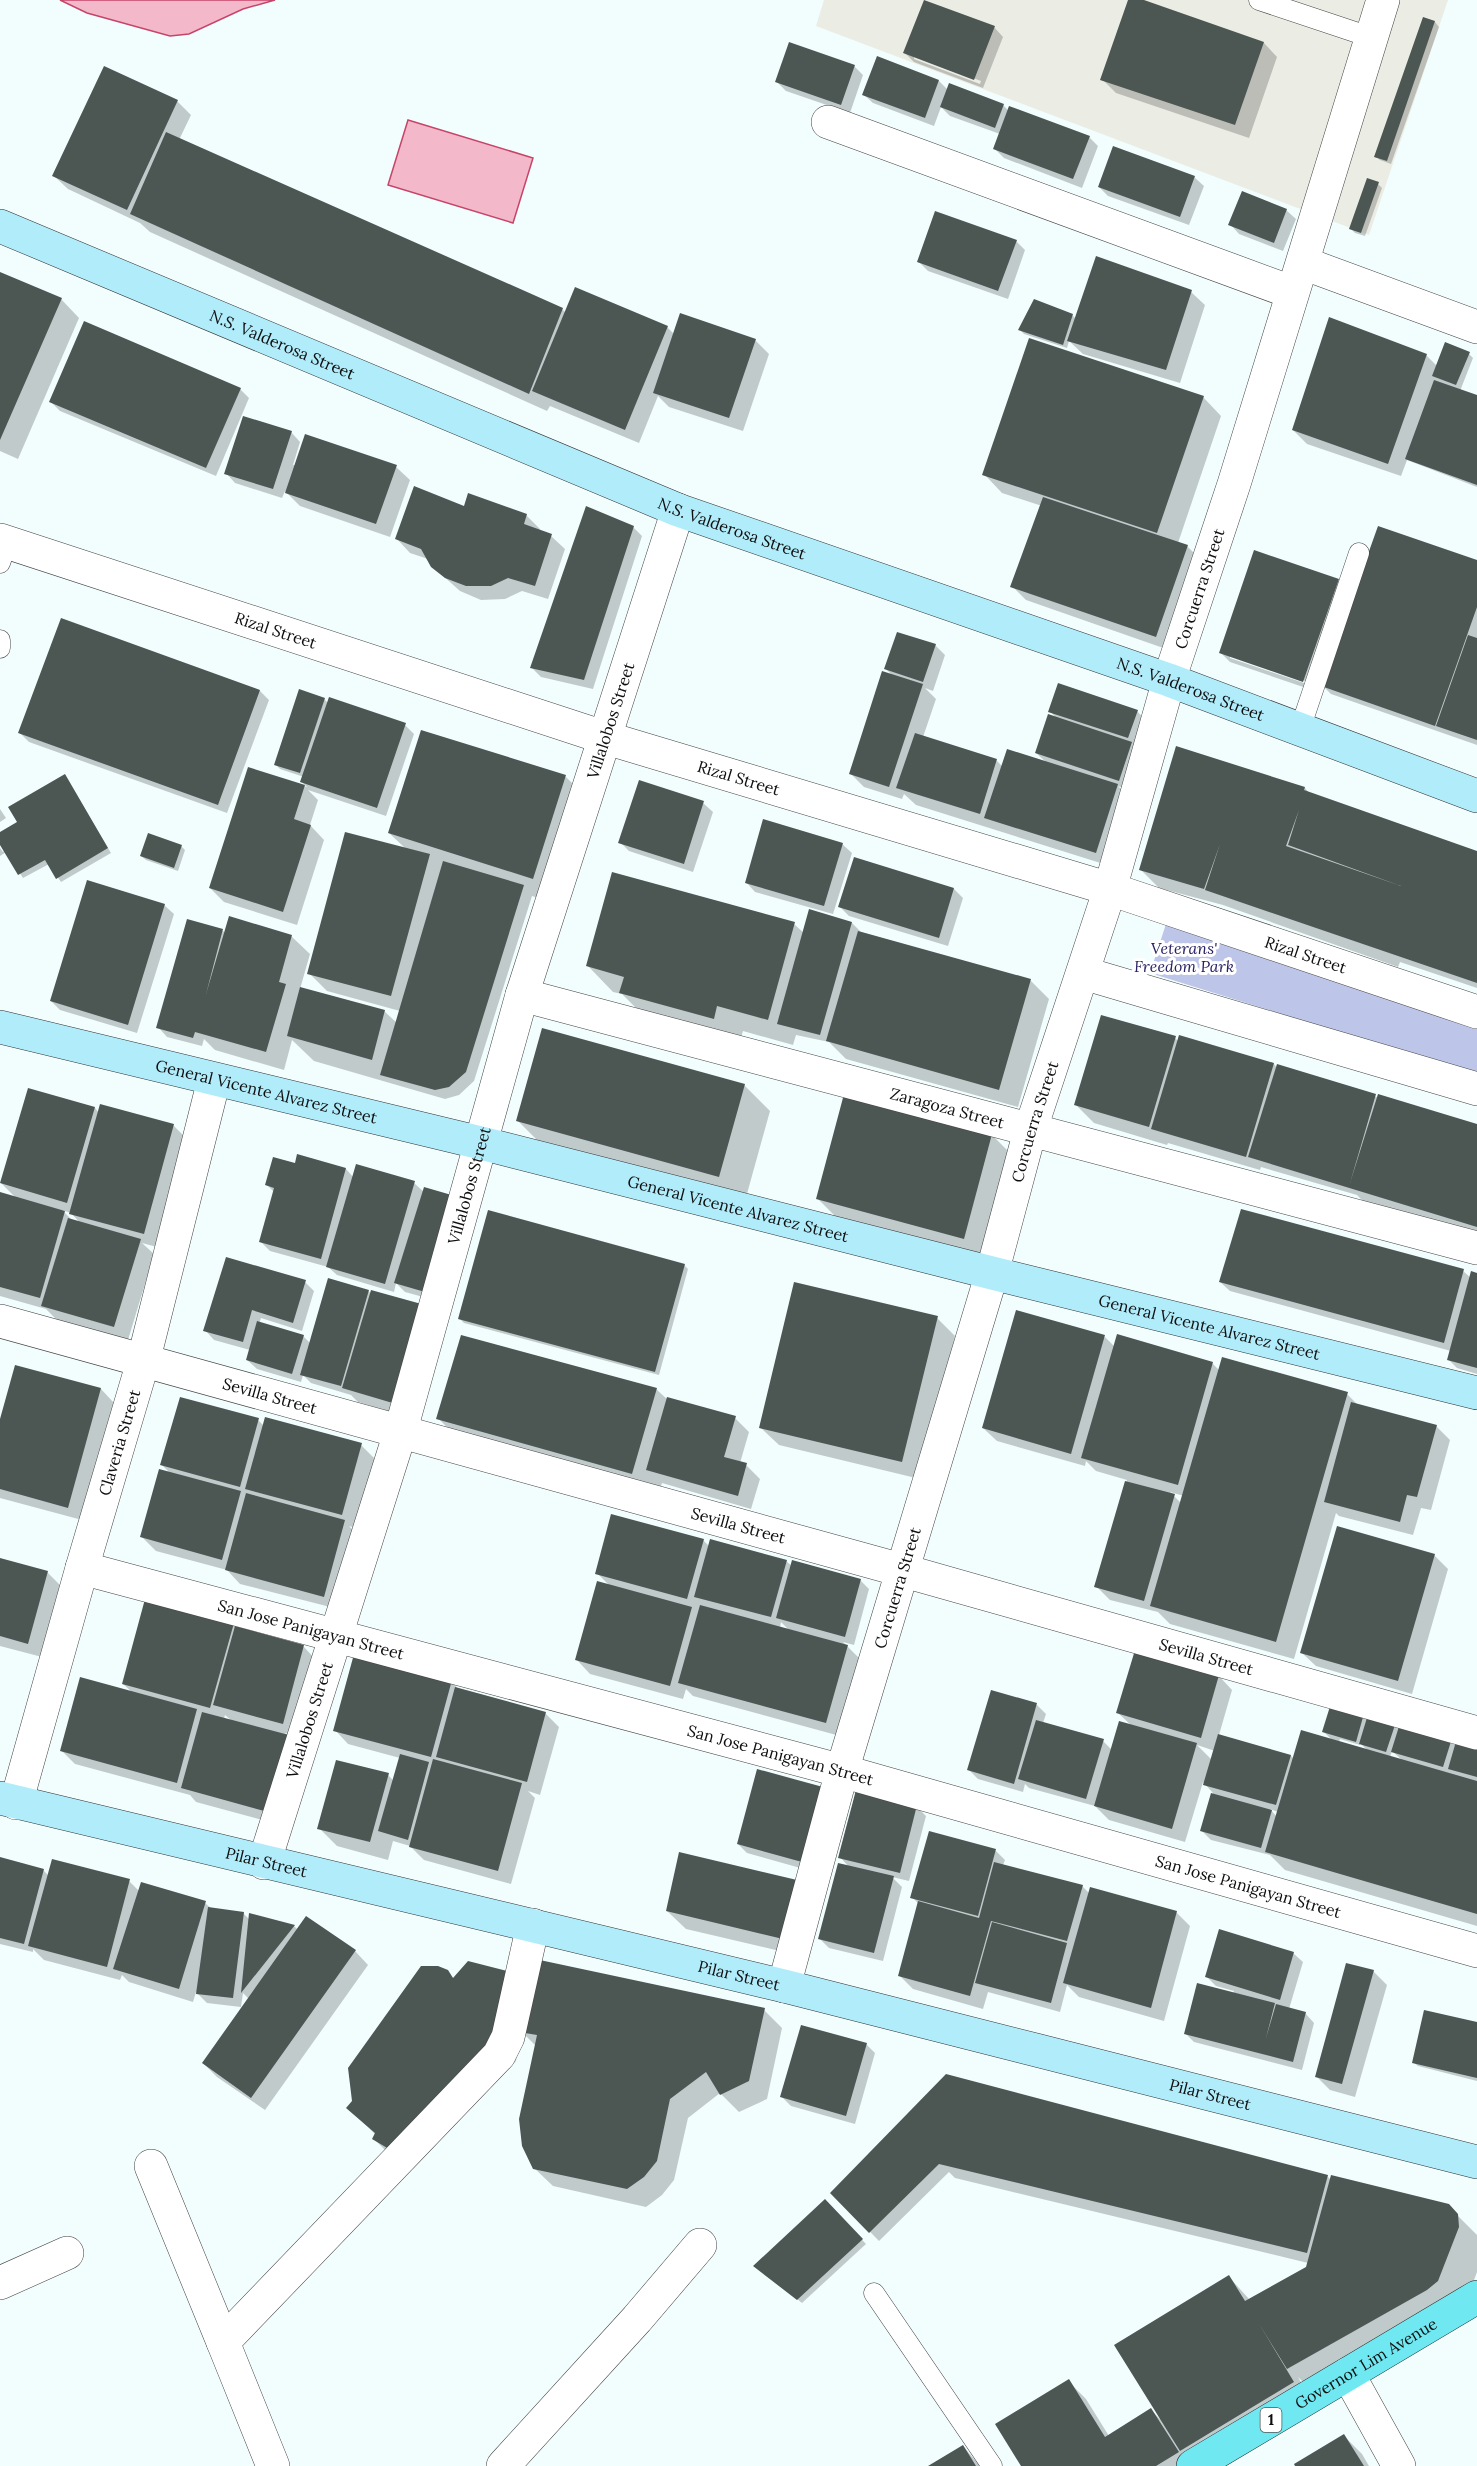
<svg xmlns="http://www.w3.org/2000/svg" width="1477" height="2466" viewBox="0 0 1477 2466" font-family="Lora,serif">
<rect width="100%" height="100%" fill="#f2fdfe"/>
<path fill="#ebede4" d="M824 0H1448L1369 235 816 26Z"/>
<path fill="#bdc5e8" d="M1166 924 1477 1026V1075L1150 973Z"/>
<path fill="#f3b9cb" stroke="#c74469" stroke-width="1.5" d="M60 0H275L243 9 189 34 170 36 87 13Z
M408 120 533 158 513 223 388 185Z"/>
<path fill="#0003" fill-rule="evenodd" d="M1130 0H1139L1264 43 1277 57 1249 138 1116 93 1102 79Z
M1424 19 1435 22 1439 27 1391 164 1380 160 1375 156Z
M994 27 1003 37 983 88 914 62 905 53ZM914 55 981 81 980 84 914 59Z
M854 66 863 75 850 113 786 91 777 82Z
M939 81 948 90 1003 105 1009 111 1089 137 1098 146 1082 188 1004 158 995 149 1000 134 950 116 941 107 934 126 873 103 863 94Z
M177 101 191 115 179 140 562 309 566 313 667 327 674 334 755 340 769 354 743 431 669 407 658 396 639 443 550 406 547 411 150 232 140 223 68 189 54 176Z
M1194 177 1204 186 1189 225 1108 196 1099 187Z
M1378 184 1382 188 1365 236 1355 233 1351 229Z
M1286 210 1296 219 1283 251 1239 234 1230 224Z
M1016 241 1025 250 1008 299 928 271 919 262Z
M0 273 61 299 79 318 18 459 0 451Z
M1191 292 1205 305 1180 383 1083 354 1069 341 1067 348 1024 334 1020 330 1072 315 1076 319Z
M1469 354 1473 358 1460 391 1477 397V487L1407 460 1401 476 1307 444 1293 430 1426 355 1437 366Z
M240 389 249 398 216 476 60 411 51 402Z
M1203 397 1221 416 1178 543 1187 546 1201 560 1169 650 1026 600 1012 586 1042 506 1002 493 984 474Z
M291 432 300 442 293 465 396 467 410 480 390 537 300 506 285 491 282 498 235 483 226 473Z
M465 508 526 515 540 529 539 531 551 536 565 549 548 599 522 591 505 599 481 600 460 591 432 566 428 559 410 553 397 539Z
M633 527 642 536 593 689 541 677 532 668Z
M1477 562V745L1331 694 1322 685Z
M1338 580 1347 589 1312 690 1230 662 1221 653ZM1230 655 1311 683 1310 685 1230 658Z
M61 620 260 691 269 700 227 813 29 742 20 733Z
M935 645 945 655 933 691 925 688 936 699 923 737 996 760 1003 767 1047 763 1036 753 1057 719 1050 711H1137L1146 721 1128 790 1118 786 1131 799 1110 866 916 805 904 794 902 799 864 787 850 773 893 676 886 669Z
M324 699 328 703 405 725 414 734 386 816 308 790 318 800 310 825 324 840 297 925 224 902 210 888 249 769 307 787 302 782 304 777 280 769 276 765Z
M422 731 566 777 591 802 558 904 532 896 474 1081 459 1095 445 1099 314 1061 292 1040 284 1070 215 1050 204 1039 202 1046 167 1037 158 1027 188 921 223 931 225 933 291 936 310 954 300 989 384 1011 397 1023 400 1011 327 991 309 973 406 849 389 833Z
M1177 748 1305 788 1310 794 1477 852V988L1400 962 1398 967 1223 905 1159 888 1141 870Z
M65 776 111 853 61 882 49 864 23 878 6 852 0 856V848L3 852 5 850 0 842V834L20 823Z
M640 782 703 803 713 812 693 872 629 851 620 842Z
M0 809 6 818 0 822Z
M842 844 852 853 833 914 755 892 746 882Z
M181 846 185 850 178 871 146 860 141 856Z
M954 889 963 898 948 946 849 916 840 907Z
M164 905 174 914 137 1033 60 1010 51 1001Z
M852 923 861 932 1031 981 1049 999 1018 1107 846 1059 829 1042 796 1035 793 1045 743 1031 739 1044 646 1018 622 994 613 992 588 966 794 924 804 933Z
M1175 1038 1178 1041 1274 1064 1277 1068 1477 1126V1239L1368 1206 1357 1195 1261 1167 1260 1170 1168 1143 1167 1145 1094 1123 1076 1105Z
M744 1085 770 1111 745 1201 544 1147 518 1121Z
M29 1090 95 1108 99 1113 173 1125 187 1139 157 1247 142 1243 154 1254 128 1340 57 1320 46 1309 0 1296V1194L17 1199 1 1183ZM62 1210 71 1213 81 1224 74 1222Z
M992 1135 1010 1153 982 1256 836 1217 818 1199Z
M296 1165 346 1169 354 1178 414 1183 424 1192 434 1300 405 1292 396 1283 394 1292 337 1275 328 1267 270 1251 261 1242 275 1193 267 1185Z
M684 1265 688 1269 659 1375 464 1323 460 1319Z
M1463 1271 1471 1278 1477 1275V1374L1457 1368 1448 1359 1451 1351 1230 1291 1220 1282Z
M305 1282 314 1291 302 1331 261 1318 259 1324 303 1336 311 1344 368 1291 372 1294 409 1417 358 1402 351 1395 311 1383 303 1375 301 1382 257 1369 247 1360 250 1350 214 1340 205 1330Z
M937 1318 955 1336 920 1479 779 1445 760 1427Z
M1118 1336 1213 1364 1220 1371 1347 1394 1359 1406 1436 1426 1450 1440 1431 1510 1421 1508 1413 1535 1339 1516 1336 1513 1294 1659 1170 1624 1158 1612 1110 1600 1096 1586 1127 1480 1096 1471 1086 1461 1085 1466 997 1441 983 1428 1105 1337 1115 1347ZM1170 1492 1184 1496 1181 1503Z
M101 1389 114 1403 82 1520 0 1498V1425Z
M656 1389 668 1400 735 1418 749 1432 740 1463 746 1465 760 1479 751 1509 662 1483 657 1499 463 1444 438 1418Z
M258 1420 264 1426 361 1445 375 1459 356 1528 349 1526 358 1535 338 1609 240 1584 227 1570 156 1551 142 1537 171 1474 162 1465Z
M703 1540 709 1546 786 1561 792 1566 860 1580 869 1589 854 1645 843 1642 861 1660 840 1736 693 1696 686 1689 683 1699 590 1674 577 1660 610 1586 597 1573ZM781 1622 790 1631 780 1628Z
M1434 1555 1448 1569 1412 1694 1316 1666 1302 1653Z
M0 1559 47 1572 61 1586 42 1657 0 1646Z
M233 1624 238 1629 304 1647 317 1661 297 1736 285 1733 302 1750 281 1825 196 1802 190 1795 75 1764 61 1750 133 1693 123 1684ZM225 1715 232 1721 224 1719Z
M1219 1676 1232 1690 1219 1735 1291 1756 1294 1759 1332 1740 1324 1732 1333 1702 1477 1745V1926L1285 1870 1270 1855 1211 1840 1202 1831 1213 1793 1203 1782 1185 1842 1109 1820 1095 1806 1029 1788 1025 1784 1023 1792 978 1779 969 1770 992 1692 1037 1705 1046 1714 1043 1723 1103 1741 1112 1750 1132 1726 1118 1713ZM1340 1739 1360 1745V1743L1368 1751 1339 1742ZM1197 1745 1215 1751 1212 1760ZM1392 1751 1402 1760 1390 1757ZM1270 1809 1278 1812 1277 1817Z
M451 1682 460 1690 545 1713 559 1727 540 1795 528 1791 535 1798 511 1884 424 1860 410 1846 393 1841 388 1860 337 1846 319 1828 388 1775 394 1781 400 1758 348 1744 335 1730Z
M758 1771 811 1871 747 1853 738 1844Z
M917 1807 926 1816 909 1881 892 1877 902 1887 883 1961 829 1948 820 1939 849 1867 840 1857Z
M930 1833 996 1851 1005 1860 1003 1865 1082 1886 1090 1894 1176 1912 1190 1926 1164 2021 1079 1997 1067 1985 1060 2012 988 1992 983 2009 913 1989 900 1976 919 1904 912 1897Z
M0 1859 43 1870 49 1876 129 1881 139 1891 205 1903 212 1909 243 1913 250 1920 294 1926 298 1930 355 1951 368 1965 265 2110 217 2077 203 2063 249 1999 243 1993 241 2007 207 2003 196 1992 193 2002 129 1982 122 1975 120 1980 44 1960 33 1949V1952L0 1944Z
M796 1881 801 1956 686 1929 667 1911Z
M1293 1953 1303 1962 1289 2009 1305 2013 1314 2023 1302 2070 1194 2042 1185 2033 1233 1994 1234 1991 1216 1986 1207 1977Z
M1373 1971 1387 1985 1355 2097 1330 2090 1316 2076Z
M447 1972 454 1979 510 1974 764 2010 782 2028 767 2099 739 2112 720 2093 688 2118 674 2180 662 2195 646 2207 553 2186 534 2168 536 2046 521 2031 516 2061 413 2169 392 2157 374 2139 376 2135 348 2108Z
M1477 2024V2081L1418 2066 1413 2062Z
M866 2044 875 2053 855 2124 791 2106 782 2097Z
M946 2076 1327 2176 1331 2180 1448 2206 1477 2235V2272L1464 2307 1314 2393 1298 2377 1311 2400 1193 2466H1022L1068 2381 1086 2399 1109 2436 1151 2410 1160 2419 1229 2277 1250 2300 1307 2268 1308 2263 955 2178 949 2172 879 2241 832 2193Z
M825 2201 866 2244 802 2303 759 2269Z
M1344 2436 1362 2454 1369 2466H1297Z
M963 2446 980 2466H931Z"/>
<path fill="#4c5754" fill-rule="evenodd" d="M924 0 995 26 974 80 903 53Z
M1128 0H1144L1264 42 1235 125 1100 80Z
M1423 17 1435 21 1387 161 1374 157Z
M789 42 855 65 841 105 775 82Z
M877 56 939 80 925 118 862 95Z
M104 66 178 100 127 210 52 176Z
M949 83 1004 104 995 128 940 107Z
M1009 106 1090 136 1073 179 993 149Z
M166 132 563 308 529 394 130 214Z
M1113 146 1195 176 1180 217 1098 187Z
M1367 178 1379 182 1361 233 1349 229Z
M1242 191 1287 209 1274 243 1228 225Z
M935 211 1017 240 998 291 917 262Z
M1096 256 1192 290 1166 370 1067 341Z
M0 272 62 298 0 440Z
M575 287 668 326 625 430 532 391Z
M1034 299 1073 314 1063 345 1018 330Z
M680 313 756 339 729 418 653 393Z
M1329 317 1427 354 1388 464 1292 430Z
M84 321 241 388 206 468 49 402Z
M1029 338 1204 396 1157 533 982 475Z
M1445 342 1470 352 1456 385 1432 376Z
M1434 380 1477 395V485L1405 459Z
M243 416 292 431 273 489 224 474Z
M305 434 397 465 376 524 285 493Z
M414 486 464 506 468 493 527 514 524 524 552 534 535 586 508 578 491 586H466L445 578 431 567 421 549 395 539Z
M1043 497 1188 545 1156 637 1010 587Z
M586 506 634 526 584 680 530 668Z
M1378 526 1477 560V607L1435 726 1321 686Z
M1254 550 1339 579 1303 682 1219 653Z
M61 618 260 690 218 805 18 733Z
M897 632 936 644 923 682 884 669Z
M1468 635 1477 638V740L1436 726Z
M882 671 923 684 889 787 849 774Z
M1058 683 1138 710 1128 738 1048 712Z
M299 689 325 698 300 773 274 765Z
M329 697 406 723 377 808 300 782Z
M1048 714 1132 742 1119 781 1035 753Z
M421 730 566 775 533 879 388 833Z
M915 733 997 759 980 814 896 788Z
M1176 746 1305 787 1304 790 1477 851V983L1205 890 1220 844 1204 889 1139 870ZM1299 810 1288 845 1401 886 1286 846Z
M1007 749 1118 784 1096 853 984 818Z
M248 767 305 785 294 819 311 825 283 912 209 888Z
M65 774 108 848 56 879 45 860 18 875 0 845V832L17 822 8 807Z
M639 780 704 801 684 864 618 843Z
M763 819 843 843 824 906 745 883Z
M345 832 430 854 391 996 307 974Z
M148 833 182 845 174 868 140 856Z
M854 857 954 888 939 938 838 907Z
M443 861 524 885 466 1072 449 1087 435 1090 380 1075Z
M612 872 795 922 768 1020 717 1006 714 1019 619 993 624 977 586 966Z
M87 880 165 904 128 1025 50 1001Z
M809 909 852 922 820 1035 777 1024Z
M229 916 292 935 279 982 286 984 266 1052 195 1032 193 1038 156 1028 187 919 223 929 206 994Z
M858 931 1031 979 999 1090 826 1041Z
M300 987 385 1010 372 1060 287 1036Z
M1101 1015 1176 1036 1149 1127 1074 1105Z
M542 1028 745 1084 719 1177 516 1121Z
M1179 1035 1274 1063 1246 1157 1151 1129Z
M1277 1064 1376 1094 1350 1183 1378 1094 1477 1124V1227L1248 1157Z
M28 1088 95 1107 67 1203 0 1183Z
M844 1094 992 1134 964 1239 816 1199Z
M100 1104 174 1124 144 1234 69 1214Z
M297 1154 346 1168 321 1259 259 1242 274 1188 265 1185 273 1157 295 1163Z
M356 1164 415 1181 385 1284 326 1267Z
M424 1187 455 1196 425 1292 394 1283Z
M0 1192 65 1211 40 1298 0 1287Z
M1241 1209 1464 1269 1444 1343 1219 1282Z
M488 1210 685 1264 655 1372 458 1319Z
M68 1218 141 1239 114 1327 41 1306Z
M226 1257 306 1280 293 1323 252 1310 243 1342 203 1331Z
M1471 1271 1477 1273V1368L1447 1360Z
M328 1278 369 1290 341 1386 300 1375Z
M794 1282 938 1316 902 1462 759 1428Z
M371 1290 425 1305 396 1404 342 1388Z
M1016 1310 1105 1335 1071 1454 982 1428Z
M257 1321 304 1335 292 1374 246 1360Z
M1117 1334 1213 1362 1178 1485 1081 1458Z
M461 1335 657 1388 632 1474 436 1419Z
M1222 1357 1348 1392 1276 1642 1150 1606Z
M15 1365 101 1388 68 1508 0 1489V1419Z
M180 1397 259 1418 240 1487 160 1465Z
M667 1397 736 1416 724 1457 747 1463 738 1496 646 1470Z
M1351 1402 1437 1425 1417 1497 1407 1495 1400 1522 1324 1502Z
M265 1417 362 1443 342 1515 245 1489Z
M159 1469 241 1491 222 1560 140 1537Z
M1125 1481 1175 1494 1144 1601 1094 1587Z
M246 1493 345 1520 324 1597 225 1570Z
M611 1514 704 1539 687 1599 595 1574Z
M1337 1526 1435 1554 1398 1681 1300 1653Z
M710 1539 787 1560 771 1617 694 1597Z
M0 1558 48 1571 28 1644 0 1636Z
M792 1560 861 1579 845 1637 776 1618Z
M597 1581 692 1607 670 1686 575 1660Z
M145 1599 234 1623 210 1708 122 1684Z
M700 1605 848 1645 826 1723 678 1683Z
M235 1626 304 1645 283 1724 213 1705Z
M1135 1650 1219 1675 1201 1738 1116 1713Z
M354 1654 452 1680 431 1757 333 1731Z
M80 1677 197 1709 177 1783 60 1751Z
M455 1687 546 1712 527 1782 436 1757Z
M991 1690 1037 1703 1014 1784 967 1770Z
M1332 1700 1365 1710 1356 1742 1322 1732Z
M1369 1711 1397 1719 1386 1752 1359 1744Z
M202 1712 289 1735 268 1812 181 1788Z
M1036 1720 1104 1739 1086 1799 1018 1779Z
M1401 1720 1453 1735 1443 1767 1391 1752Z
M1119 1721 1197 1743 1172 1829 1094 1806Z
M1301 1730 1477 1781V1914L1265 1852Z
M1218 1734 1291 1755 1276 1805 1203 1785Z
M1457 1738 1477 1744V1777L1448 1769Z
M400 1754 429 1762 408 1840 378 1831Z
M433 1759 522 1783 498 1871 409 1847Z
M336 1760 389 1773 370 1842 317 1829Z
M757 1769 823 1787 802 1862 737 1844Z
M856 1790 917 1805 900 1873 838 1858Z
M1211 1793 1272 1810 1261 1848 1200 1831Z
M929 1831 996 1849 978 1916 910 1898Z
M679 1852 797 1880 783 1939 666 1911Z
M0 1857 44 1869 24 1944 0 1938Z
M52 1859 130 1879 107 1967 28 1946Z
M994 1862 1083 1885 1067 1941 991 1921 970 1996 898 1976 918 1901 979 1918Z
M838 1863 894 1876 874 1953 818 1939Z
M141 1882 206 1901 179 1989 113 1969Z
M1090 1887 1177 1911 1151 2008 1063 1983Z
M208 1907 244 1912 233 1998 196 1994Z
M249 1913 295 1925 241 1993Z
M306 1916 356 1950 251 2098 202 2063Z
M992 1922 1067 1943 1051 2003 975 1983Z
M1219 1929 1294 1952 1280 2000 1205 1977Z
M535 1959 765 2008 749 2081 720 2095 706 2072 670 2099 657 2161 644 2177 627 2189 533 2169 522 2146 519 2119 537 2035 519 2032Z
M468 1961 511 1972 498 2042 394 2152 372 2139 375 2133 346 2108 352 2101 348 2068 421 1966H438L448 1970 453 1978Z
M1346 1963 1374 1970 1342 2084 1315 2077Z
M1197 1983 1275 2003 1266 2038 1276 2004 1306 2012 1293 2062 1184 2034Z
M1424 2010 1477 2022V2078L1412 2063Z
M801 2025 867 2043 846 2116 780 2097Z
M946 2074 1328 2175 1307 2253 939 2164 869 2233 830 2193Z
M1331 2175 1449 2204 1458 2214 1459 2227 1438 2281 1427 2290 1287 2369 1258 2322 1294 2382 1180 2451 1114 2345 1229 2275 1245 2301 1306 2267Z
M825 2199 863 2239 797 2300 753 2266Z
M1069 2379 1105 2437 1151 2408 1179 2452 1156 2466H1021L995 2424Z
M1344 2434 1364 2466H1295L1294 2464Z
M963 2445 976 2466H928Z"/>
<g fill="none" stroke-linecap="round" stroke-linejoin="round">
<g stroke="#424242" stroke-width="21">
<path id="lane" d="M1259 0 1370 37
M0 563 7 543
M0 640V648
M1300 729 1359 553
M874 2293 992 2466"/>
</g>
<g stroke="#424242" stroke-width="34">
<g id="street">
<path d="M828 122 1291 292"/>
<path d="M1303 263 1477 327"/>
<path id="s1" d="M0 540 603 737 1110 889 1477 1012"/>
<path d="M1083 973 1477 1089"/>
<path id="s2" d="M522 995 1477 1248"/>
<path id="s3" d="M0 1321 901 1570 1477 1733"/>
<path id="s4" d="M82 1568 842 1771 1477 1951"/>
<path id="s5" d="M16 1803 82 1568 143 1362 214 1080"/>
<path id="s6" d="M264 1863 400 1433 522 995 678 510"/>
<path id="s7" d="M784 1986 842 1771 992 1273 1030 1131 1110 889 1169 680 1234 484 1383 0"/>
<path d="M151 2166 223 2342"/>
<path d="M0 2283 67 2253"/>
<path d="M1348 2374 1399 2466"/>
<path d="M273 2466 223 2342 499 2055 508 2037 533 1925"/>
<path d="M503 2466 637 2319 700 2245"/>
</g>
</g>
<g stroke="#313131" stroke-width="34">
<g id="secondary">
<path id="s8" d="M0 226 678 510 1169 680 1477 796"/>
<path id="s9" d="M0 1027 481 1143 992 1273 1477 1393"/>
<path id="s10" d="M0 1798 784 1986 1477 2162"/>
</g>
</g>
<g stroke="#202020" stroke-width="34">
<g id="primary">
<path id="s11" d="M1193 2466 1477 2297"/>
</g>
</g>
<use href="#lane" stroke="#fff" stroke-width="20"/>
<use href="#street" stroke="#fff" stroke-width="33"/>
<use href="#secondary" stroke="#b1ecfb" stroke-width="33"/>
<use href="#primary" stroke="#6fe8f1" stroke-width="33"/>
</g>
<g text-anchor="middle" stroke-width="6" stroke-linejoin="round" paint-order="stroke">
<rect fill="#fff" stroke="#575757" stroke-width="1.5" x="1260.5" y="2408" width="21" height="24" rx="4.5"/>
<g font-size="15" font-weight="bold" fill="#0f0f0f">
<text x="1271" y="2425">1</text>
</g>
<g font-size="16" fill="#0f0f0f" stroke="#fff">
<text dy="6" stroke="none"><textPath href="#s8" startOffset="306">N.S. Valderosa Street</textPath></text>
<text dy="6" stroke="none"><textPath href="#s8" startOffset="792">N.S. Valderosa Street</textPath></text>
<text dy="6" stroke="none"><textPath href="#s7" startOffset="1458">Corcuerra Street</textPath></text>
<text dy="6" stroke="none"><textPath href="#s1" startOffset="290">Rizal Street</textPath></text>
<text dy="6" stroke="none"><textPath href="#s8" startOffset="1278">N.S. Valderosa Street</textPath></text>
<text dy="6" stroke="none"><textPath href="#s6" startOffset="1194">Villalobos Street</textPath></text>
<text dy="6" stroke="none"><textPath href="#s1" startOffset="776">Rizal Street</textPath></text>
<text dy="6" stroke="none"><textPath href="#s1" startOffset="1370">Rizal Street</textPath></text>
<text dy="6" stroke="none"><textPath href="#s9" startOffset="274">General Vicente Alvarez Street</textPath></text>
<text dy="6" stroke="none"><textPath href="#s2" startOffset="440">Zaragoza Street</textPath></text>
<text dy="6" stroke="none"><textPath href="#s7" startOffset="900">Corcuerra Street</textPath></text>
<text dy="6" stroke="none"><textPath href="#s6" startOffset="708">Villalobos Street</textPath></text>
<text dy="6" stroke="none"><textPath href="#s9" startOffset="760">General Vicente Alvarez Street</textPath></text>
<text dy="6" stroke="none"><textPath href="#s9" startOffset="1246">General Vicente Alvarez Street</textPath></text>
<text dy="6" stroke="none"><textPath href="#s3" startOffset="280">Sevilla Street</textPath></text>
<text dy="6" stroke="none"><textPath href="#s5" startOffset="375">Claveria Street</textPath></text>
<text dy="6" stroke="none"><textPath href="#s3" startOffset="766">Sevilla Street</textPath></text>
<text dy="6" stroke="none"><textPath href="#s7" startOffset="414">Corcuerra Street</textPath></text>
<text dy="6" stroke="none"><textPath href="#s4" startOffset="237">San Jose Panigayan Street</textPath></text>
<text dy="6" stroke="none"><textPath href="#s3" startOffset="1252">Sevilla Street</textPath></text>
<text dy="6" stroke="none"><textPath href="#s6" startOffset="150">Villalobos Street</textPath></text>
<text dy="6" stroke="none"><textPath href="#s4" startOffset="723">San Jose Panigayan Street</textPath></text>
<text dy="6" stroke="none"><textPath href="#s10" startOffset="274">Pilar Street</textPath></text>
<text dy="6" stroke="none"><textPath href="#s4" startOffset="1209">San Jose Panigayan Street</textPath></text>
<text dy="6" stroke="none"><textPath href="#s10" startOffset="760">Pilar Street</textPath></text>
<text dy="6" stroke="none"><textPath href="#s10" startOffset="1246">Pilar Street</textPath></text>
<text dy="6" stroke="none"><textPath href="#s11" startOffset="201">Governor Lim Avenue</textPath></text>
</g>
<g font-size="16" font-style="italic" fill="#292264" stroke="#fff">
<text x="1184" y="954">Veterans'<tspan x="1184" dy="18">Freedom Park</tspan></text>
</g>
</g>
</svg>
